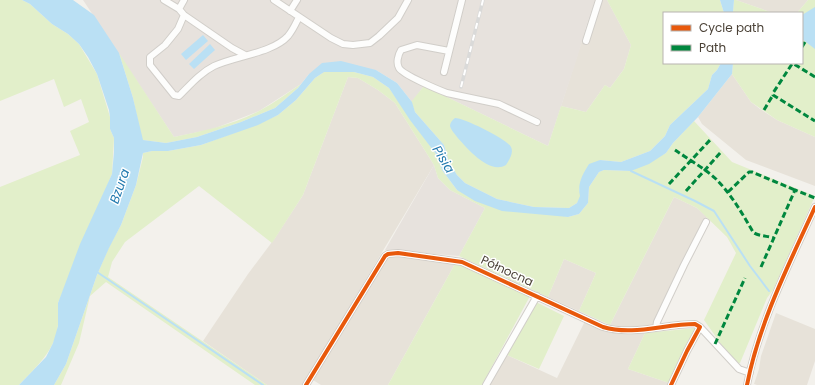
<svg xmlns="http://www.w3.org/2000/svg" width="815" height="385" viewBox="0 0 815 385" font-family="Poppins,sans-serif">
<rect width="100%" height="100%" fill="#f3f1ec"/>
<path fill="#e7e2d9" d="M595 0H607L631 45 624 69 610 88 605 85 586 112 561 106Z
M736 0H808L797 13H773Z
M732 74 751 102 760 109 777 120 815 137V186L746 160 702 124 698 117Z
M348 77 358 78 378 90 395 103 434 165 303 385H267L203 341 248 274 275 238 303 195Z
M674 197 697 208 707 217 652 326 639 328H617L610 325Z
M390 256 456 262 388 385H321L313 380 386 258Z
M564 259 596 273 579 311 548 297Z
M776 313 815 329V361L807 385H757L754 384 759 369 761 356Z
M585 321 613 333H645L628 369 669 383 668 385H490L507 355 557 378Z"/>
<path fill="#e7e2dd" d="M83 0H595L586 27 578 55 548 146 424 86 412 102 397 83 376 70 309 74 301 84 259 111 213 129 174 137Z
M434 165 438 178 450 190 485 208 459 256 385 250Z"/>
<path fill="#e2efca" d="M0 0H22L30 4 52 24 68 34 79 44 97 74 110 117V129L114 138 112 174 58 303C58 310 59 318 58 325 56 350 35 368 19 385H0V187L80 155 70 131 89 122 81 99 64 107 54 79 0 101Z
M607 0H720L724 13H664V63H721L717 70 712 75 708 89 670 125 665 136 650 151 621 162 600 160 579 189 581 196 577 203 569 208 534 207 497 199 465 183 457 175 449 162 444 145 415 112 411 102 424 86 548 146 561 106 586 112 605 85 610 88 624 69 631 45Z
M734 0H736L773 13H733Z
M808 0H815V137L777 120 751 102 732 74 733 63H802V13H797Z
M119 53 174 137C203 131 233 125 259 111 274 103 287 93 301 84L298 88 275 108 241 122 197 137 166 143 142 140 133 98Z
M335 71 354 72 373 77 389 88 436 154 442 170 457 190 568 217 579 214 588 203 589 187 599 172 604 170 631 171 666 153 673 143 694 121 732 162 815 196 773 290 767 298 740 363H737L721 344 704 320 736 253 727 237 697 208 674 197 610 325 579 311 596 273 564 259 548 297 459 256 485 208 450 190 438 178 434 165 395 103 378 90 358 78 348 77 303 195 272 243 199 186 125 242 112 262 108 277 267 385H255L106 282 90 296 79 343 61 385H54L66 364 97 275 109 247 121 225 136 185 143 157V153L152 151H168L201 145 258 124 278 115 296 100 315 78 324 72Z
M456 262 530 296 482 385H388Z
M536 302 564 316 539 369 507 355Z
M696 328 669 383 628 369 645 333Z"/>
<path fill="#bae0f4" d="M22 0H73L94 15 119 53 133 98 143 140 166 143 197 137 241 122 275 108 298 88 309 74 322 63 341 61 376 70 397 83 412 102 415 112 444 145 449 162 457 175 465 183 497 199 534 207 569 208 577 203 580 196C577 183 583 174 589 164L600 160 621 162 650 151 665 136 670 125 708 89 712 75 717 70 721 63H733L732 74 698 117 673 143 666 153 649 164 631 171 604 170 599 172 589 187 588 203 579 214 568 217 502 211 475 201 457 190 442 170 436 154 410 120 389 88 373 77 354 72H324L315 78 296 100 278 115 258 125 201 145 168 151H152L143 153 136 185 121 225 109 248 97 275 66 364 54 385H19L46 357 53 343 58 326V303L80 244 112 174 114 152V138L110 129V117L109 110 97 74 88 57 79 44 68 34 52 24 30 4Z
M720 0H734L733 13H724Z
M815 7V49L802 39V15Z
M203 35 208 41 186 60 181 54Z
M210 44 215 50 194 69 189 64Z
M455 118C464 118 507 139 511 147 514 153 509 160 506 165 489 175 467 148 457 137 455 134 451 130 450 126 450 123 452 120 455 118Z"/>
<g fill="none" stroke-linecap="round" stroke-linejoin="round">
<path stroke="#bae0f4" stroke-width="2" d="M631 170V171L695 201 714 211 750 266 769 291
M97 272 263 385"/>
<g stroke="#d1cec9" stroke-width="8">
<path id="minor" d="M164 0 179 9 184 15 232 48 245 55
M274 0 331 38 343 44 353 45 370 43 379 36 398 18 408 0
M179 9 184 0
M290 11 297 0
M184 15 178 29 165 45 150 57V65L174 95 179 96C190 85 200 73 214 66 235 56 273 53 288 36 293 30 296 23 299 17
M586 41 599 0
M449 51 417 45 401 50C398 55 396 63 399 68 403 75 439 90 447 93L499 104 537 122
M444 72 462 0
M700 327 739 369 750 373
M656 328 657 322 684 265 706 222
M306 385 385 256 388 254 398 253 462 262 603 327C633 336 664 324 695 324L700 327 687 351 671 385
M486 385 537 296
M747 385C759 323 789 264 815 207"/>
</g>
<use href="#minor" stroke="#fdfdfc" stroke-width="6"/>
<g stroke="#dadad9" stroke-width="3.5">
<path id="rail" d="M461 87 483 0"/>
</g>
<use href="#rail" stroke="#fff" stroke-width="2" stroke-dasharray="6" stroke-linecap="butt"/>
<path stroke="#00873e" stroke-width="3" stroke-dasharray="6 3" stroke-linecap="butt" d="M802 47 805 42
M815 77 794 64H792L773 93V95L815 121
M764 110 773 95
M675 150C688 159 704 168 716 179 731 194 742 213 753 232 757 236 768 236 774 238
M669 184 710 140
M686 191 721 152
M728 192 749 172H752L795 190
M761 267 795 190 815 198
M715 344 745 278"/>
<g stroke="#fff" stroke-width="6">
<path id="cycleway" d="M306 385 385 256 388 254 398 253 462 262 603 327C633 336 664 324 695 324L700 327 687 351 671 385
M747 385C759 323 789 264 815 207"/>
</g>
<use href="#cycleway" stroke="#e8590c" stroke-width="4"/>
</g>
<g text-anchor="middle" stroke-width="3" stroke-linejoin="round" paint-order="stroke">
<g font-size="12" fill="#4b4237" stroke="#fff">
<text transform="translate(507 271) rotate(25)" y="4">Północna</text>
</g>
<g font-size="13" font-style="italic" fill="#237aaf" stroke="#fff">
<text transform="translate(444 159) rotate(59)" y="5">Pisia</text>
<text transform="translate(119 186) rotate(-71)" y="5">Bzura</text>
</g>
</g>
<rect x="663" y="12" width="140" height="52" fill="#ffffff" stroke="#b7b3af"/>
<rect x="671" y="25" width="20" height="6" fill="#e8590c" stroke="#b7b3af"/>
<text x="699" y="32" font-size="12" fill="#4b4237">Cycle path</text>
<rect x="671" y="45" width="20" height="6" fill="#00873e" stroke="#b7b3af"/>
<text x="699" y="52" font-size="12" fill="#4b4237">Path</text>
</svg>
